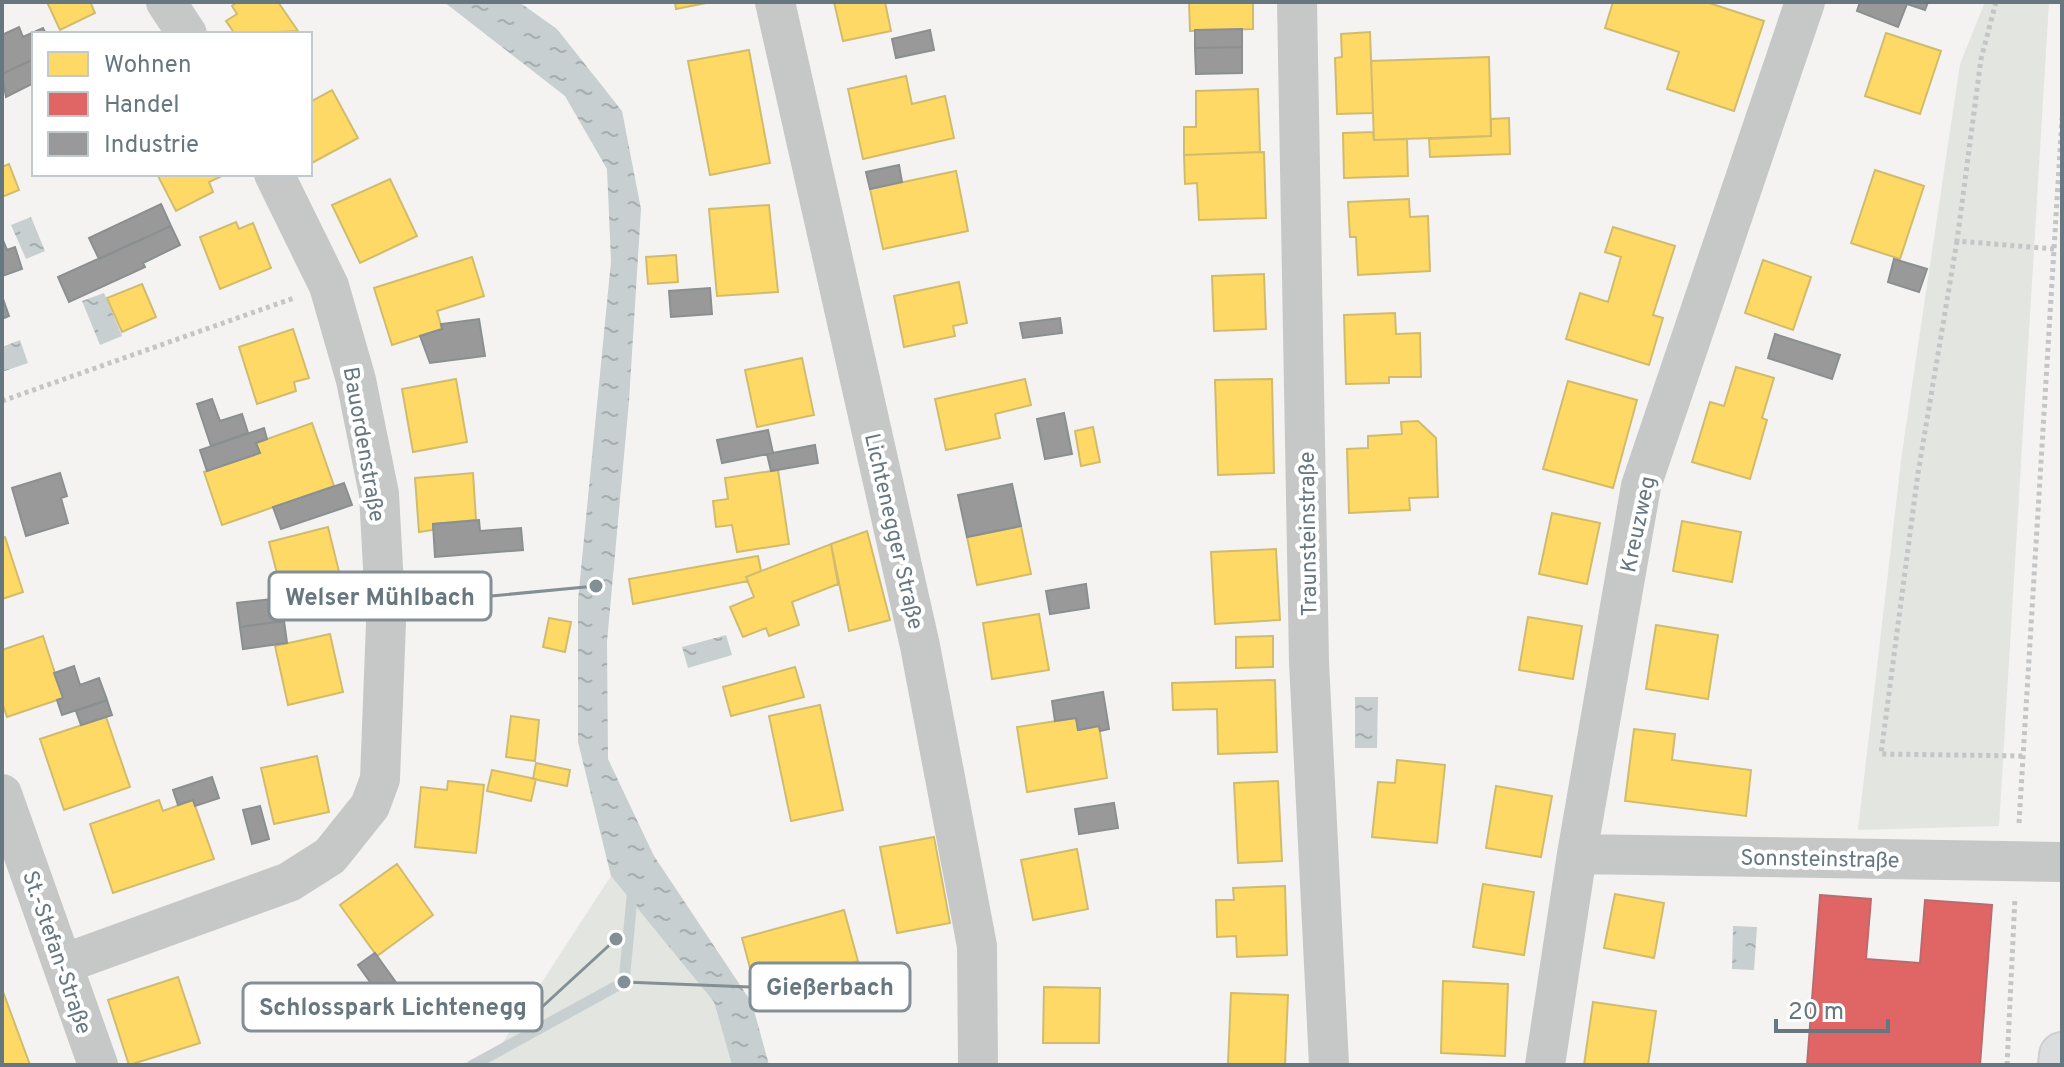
<svg xmlns="http://www.w3.org/2000/svg" width="2064" height="1067" viewBox="0 0 2064 1067" font-family="Overpass,sans-serif">
<defs>
<pattern id="water-ripples" width="26" height="14" patternUnits="userSpaceOnUse" patternTransform="scale(2)"><rect width="26" height="14" fill="#c7cfd1"/><path d="M2 4q2-2 4 0t4 0M15 11q2-2 4 0t4 0" fill="none" stroke="#a5adaf"/></pattern>
</defs>
<rect width="100%" height="100%" fill="#f4f3f2"/>
<path fill="#e2e5e0" d="M1985 2H2049L1999 826 1858 830 1902 453 1960 64Z
M611 876 714 1002 732 1065H459L499 1048Z"/>
<path fill="url(#water-ripples)" d="M444 2H519L557 29 622 111 641 209 629 401 607 642 608 759 654 856 752 1003 769 1065H732L714 1002 611 876 578 742V600L611 261 607 169 565 96Z
M31 217 45 251 26 259 11 225Z
M104 293 122 336 100 345 82 301Z
M20 340 28 363 2 372V347Z
M726 635 732 655 688 668 682 647Z
M1355 697H1378L1377 748H1355Z
M1733 926 1757 927 1754 970 1732 969Z"/>
<path fill="#ffd966" stroke="#d1bc6e" stroke-width="2" d="M47 2H96L91 4 95 13 60 30Z
M237 2H278L298 31 235 34 226 21 237 14 232 6Z
M675 2H711L676 9Z
M834 2H885L891 31 843 41Z
M1189 2H1253V29L1190 31Z
M1613 2H1706L1764 21 1734 111 1667 89 1679 52 1605 28Z
M1370 32 1373 113 1337 114 1335 58 1342 57 1341 34Z
M1886 33 1941 51 1920 114 1865 96Z
M749 50 770 163 710 175 688 61Z
M1489 57 1491 136 1374 140 1371 61Z
M906 76 912 104 945 96 954 138 863 159 848 89Z
M1258 89 1260 152 1184 155V127H1196V91Z
M332 90 358 138 310 164V102Z
M1509 118 1510 154 1430 157 1429 139 1491 136V119Z
M1373 132 1374 140 1407 139 1408 176 1344 178 1343 133Z
M1264 152 1266 218 1199 220 1197 183 1185 184 1184 155Z
M9 164 19 190 2 197V167Z
M1875 170 1924 186 1900 259 1851 243Z
M956 171 968 231 883 249 870 189Z
M157 174H223L224 175 209 182 213 192 176 211Z
M390 179 417 236 360 263 332 205Z
M1409 199 1410 217 1428 216 1430 271 1358 275 1356 237H1350L1348 202Z
M769 205 778 292 717 296 709 209Z
M236 222 239 229 253 223 271 268 220 289 200 237Z
M1613 227 1675 246 1653 315 1663 318 1649 365 1566 339 1580 293 1608 302 1621 257 1605 252Z
M676 255 678 282 648 284 646 257Z
M472 257 484 296 437 311 442 329 392 345 374 288Z
M1763 260 1811 277 1793 330 1745 313Z
M1264 274 1266 329 1214 331 1212 276Z
M959 282 967 323 953 326 955 336 904 347 894 296Z
M142 284 156 317 122 332 107 298Z
M1395 313 1396 334 1420 333 1421 377H1389V383L1346 384 1344 315Z
M293 329 309 378 294 382 296 391 257 404 239 347Z
M802 358 814 415 757 427 745 370Z
M1736 367 1774 378 1762 418 1767 420 1750 479 1692 462 1710 402 1724 406Z
M456 379 467 442 413 452 402 389Z
M1025 379 1031 405 995 414 1000 438 946 450 935 399Z
M1272 379 1274 473 1218 475 1215 380Z
M1568 381 1637 400 1613 488 1543 469Z
M1418 421 1436 438 1438 497 1409 498 1410 510 1349 513 1347 449 1368 448V436L1402 434 1401 422Z
M312 423 334 486 222 525 204 472 260 453 256 443Z
M1093 427 1100 462 1081 466 1075 431Z
M778 470 789 544 737 552 732 525 716 527 713 501 728 499 725 478Z
M473 473 476 520 433 524V530L419 532 415 478Z
M1552 513 1600 523 1587 584 1539 574Z
M1682 521 1741 532 1732 582 1673 571Z
M1021 526 1031 574 977 585 967 537Z
M328 527 342 584 327 588 328 594 285 605 269 542Z
M867 531 890 620 849 631 831 544Z
M5 537 23 592 2 599V538Z
M831 544 838 584 792 602 799 625 769 636 766 628 743 637 730 607 754 597 746 577Z
M1276 549 1280 620 1215 624 1211 552Z
M758 556 761 571 746 577 748 581 633 604 629 579Z
M1039 614 1049 670 992 679 983 623Z
M1528 617 1582 626 1573 679 1519 670Z
M549 618 571 622 565 652 543 647Z
M1656 625 1718 635 1708 699 1646 689Z
M330 634 343 692 288 705 275 646Z
M43 636 63 698 7 717 2 702V650Z
M1273 636V667L1236 668V637Z
M795 667 804 697 731 716 723 687Z
M1275 680 1277 752 1218 754 1217 709 1173 710 1172 683Z
M820 705 843 810 791 821 769 716Z
M511 716 539 720 535 761 506 757Z
M106 717 130 787 64 810 40 739Z
M1076 718 1078 730 1099 726 1107 778 1027 792 1017 727Z
M1634 729 1675 734 1672 760 1751 770 1746 816 1625 801Z
M317 756 329 812 274 824 261 768Z
M1397 760 1445 765 1437 843 1372 837 1378 782 1395 783Z
M536 763 570 770 567 786 533 779Z
M492 770 536 779 531 801 487 791Z
M448 781 484 785 476 853 415 847 421 787 447 790Z
M1278 781 1282 861 1238 863 1234 783Z
M1496 786 1552 796 1541 857 1486 848Z
M159 800 163 811 193 800 214 859 113 893 90 824Z
M934 837 950 923 897 933 880 847Z
M1077 849 1088 909 1033 920 1021 860Z
M397 864 433 915 377 956 340 905Z
M1483 884 1534 892 1524 955 1473 947Z
M1285 886 1287 955 1237 957 1236 936 1217 937 1216 900H1234L1233 888Z
M1615 894 1664 903 1654 958 1604 948Z
M844 910 858 961 829 970 835 992 781 1007 753 979 742 938Z
M178 977 200 1043 129 1065 108 1000Z
M1443 981 1508 984 1505 1056 1441 1053Z
M1044 987 1100 988 1099 1043H1043Z
M2 989 30 1065H2Z
M1231 993 1288 995 1285 1065 1228 1064Z
M1593 1002 1656 1011 1648 1065H1584Z"/>
<path fill="#e06666" stroke="#bb6b6e" stroke-width="2" d="M1820 895 1871 899 1866 959 1920 963 1925 900 1992 905 1980 1065H1807Z"/>
<path fill="#999" stroke="#8a8f91" stroke-width="2" d="M1860 2H1928L1925 10 1907 4 1898 27 1857 11Z
M19 27 23 37 43 28 46 34H34V59L2 74V35Z
M1242 29V47L1195 48V30Z
M930 30 934 50 896 58 892 39Z
M1242 47V73L1196 74 1195 48Z
M34 59V83L6 97 2 74Z
M899 165 902 182 870 189 866 172Z
M161 204 171 226 99 259 89 238Z
M171 226 180 245 143 263 145 267 69 302 58 277Z
M2 238 7 250 15 247 22 269 2 276Z
M1894 259 1927 269 1919 292 1888 282Z
M710 288 712 314 671 317 669 291Z
M2 296 9 316 2 319Z
M1060 318 1062 333 1023 338 1020 323Z
M479 319 485 356 430 363 420 336 442 329 441 324Z
M1775 334 1840 355 1832 379 1768 358Z
M212 399 220 421 242 414 248 433 211 446 197 404Z
M1064 413 1072 454 1045 459 1037 419Z
M264 428 267 439 256 443 260 453 207 471 200 450Z
M768 430 773 453 722 463 717 440Z
M815 445 818 463 771 471 767 454Z
M60 473 67 496 61 498 68 523 26 536 12 488Z
M344 483 352 505 281 529 273 507Z
M1012 484 1021 526 967 537 958 495Z
M479 520 480 531 521 528 523 550 435 557 433 524Z
M1086 584 1089 608 1050 614 1046 591Z
M281 598 284 621 240 627 237 603Z
M284 621 287 643 243 649 240 627Z
M74 666 80 685 99 678 107 700 62 715 57 700 63 698 54 673Z
M1103 692 1109 729 1100 731 1099 726 1078 730 1076 718 1055 721 1052 701Z
M107 700 112 715 81 725 76 711Z
M212 777 219 798 195 806 193 800 178 805 173 790Z
M1114 803 1118 828 1079 834 1075 809Z
M260 806 269 839 252 844 243 810Z
M375 953 400 988 383 1000 358 965Z"/>
<g fill="none" stroke-linecap="round" stroke-linejoin="round">
<path stroke="#c7cfd1" stroke-width="11" d="M473 1065 624 982 633 887"/>
<g stroke="#cfcfcf" stroke-width="48">
<path id="major" d="M2061 1065 2062 1055"/>
</g>
<path stroke="#c4c5c6" stroke-width="5" stroke-dasharray="4 4" stroke-linecap="butt" d="M1996 2 1981 59 1957 241 2054 249
M1957 241 1918 473 1881 754 2023 756
M2 401 294 298
M2019 823 2062 118
M2007 1065 2015 897"/>
<path stroke="#c6c8c8" stroke-width="40" d="M166 2 187 34
M775 2 920 646 977 946 978 1065
M1297 2 1309 662 1329 1065
M2 794 98 1065
M1577 854 2062 862
M63 964 289 882 330 856 370 806 380 779 386 623 379 494 356 380 329 286 274 174
M1545 1065 1577 854 1641 486 1805 2"/>
<use href="#major" stroke="#dcddde" stroke-width="44"/>
</g>
<g text-anchor="middle" stroke-width="8" stroke-linejoin="round" paint-order="stroke">
<g font-size="22" fill="#66777f" stroke="#fff">
<text transform="translate(365 444) rotate(80)" y="8">Bauordenstraße</text>
<text transform="translate(1637 524) rotate(-78)" y="8">Kreuzweg</text>
<text transform="translate(895 531) rotate(77)" y="8">Lichtenegger Straße</text>
<text transform="translate(1307 534) rotate(-91)" y="8">Traunsteinstraße</text>
<text transform="translate(1820 858) rotate(1)" y="8">Sonnsteinstraße</text>
<text transform="translate(58 952) rotate(71)" y="8">St.-Stefan-Straße</text>
</g>
</g>
<path fill="none" stroke="#828f95" stroke-width="3" d="M596 586L491 596M624 982L750 987M616 939L542 1007"/>
<g fill="#828f95" stroke="#fff" stroke-width="3">
<circle cx="596" cy="586" r="8"/>
<circle cx="624" cy="982" r="8"/>
<circle cx="616" cy="939" r="8"/>
</g>
<g fill="#fff" stroke="#828f95" stroke-width="3">
<rect x="269" y="572" width="222" height="48" rx="8"/>
<rect x="750" y="963" width="160" height="48" rx="8"/>
<rect x="243" y="983" width="299" height="48" rx="8"/>
</g>
<g font-size="24" text-anchor="middle" font-weight="bold" fill="#66777f">
<text x="380" y="605">Welser Mühlbach</text>
<text x="830" y="995">Gießerbach</text>
<text x="393" y="1015">Schlosspark Lichtenegg</text>
</g>
<rect width="2064" height="1067" fill="none" stroke="#66777f" stroke-width="8"/>
<rect x="32" y="32" width="280" height="144" fill="#ffffff" stroke="#c2c9cc" stroke-width="2"/>
<rect x="48" y="52" width="40" height="24" fill="#ffd966" stroke="#c2c9cc" stroke-width="2"/>
<text x="104" y="72" font-size="24" fill="#66777f">Wohnen</text>
<rect x="48" y="92" width="40" height="24" fill="#e06666" stroke="#c2c9cc" stroke-width="2"/>
<text x="104" y="112" font-size="24" fill="#66777f">Handel</text>
<rect x="48" y="132" width="40" height="24" fill="#999999" stroke="#c2c9cc" stroke-width="2"/>
<text x="104" y="152" font-size="24" fill="#66777f">Industrie</text>
<path d="M1776 1019v12h112v-12" fill="none" stroke="#66777f" stroke-width="4"/>
<text x="1788" y="1019" font-size="24" fill="#66777f" stroke="#ffffff" stroke-width="6" paint-order="stroke">20 m</text>
</svg>
